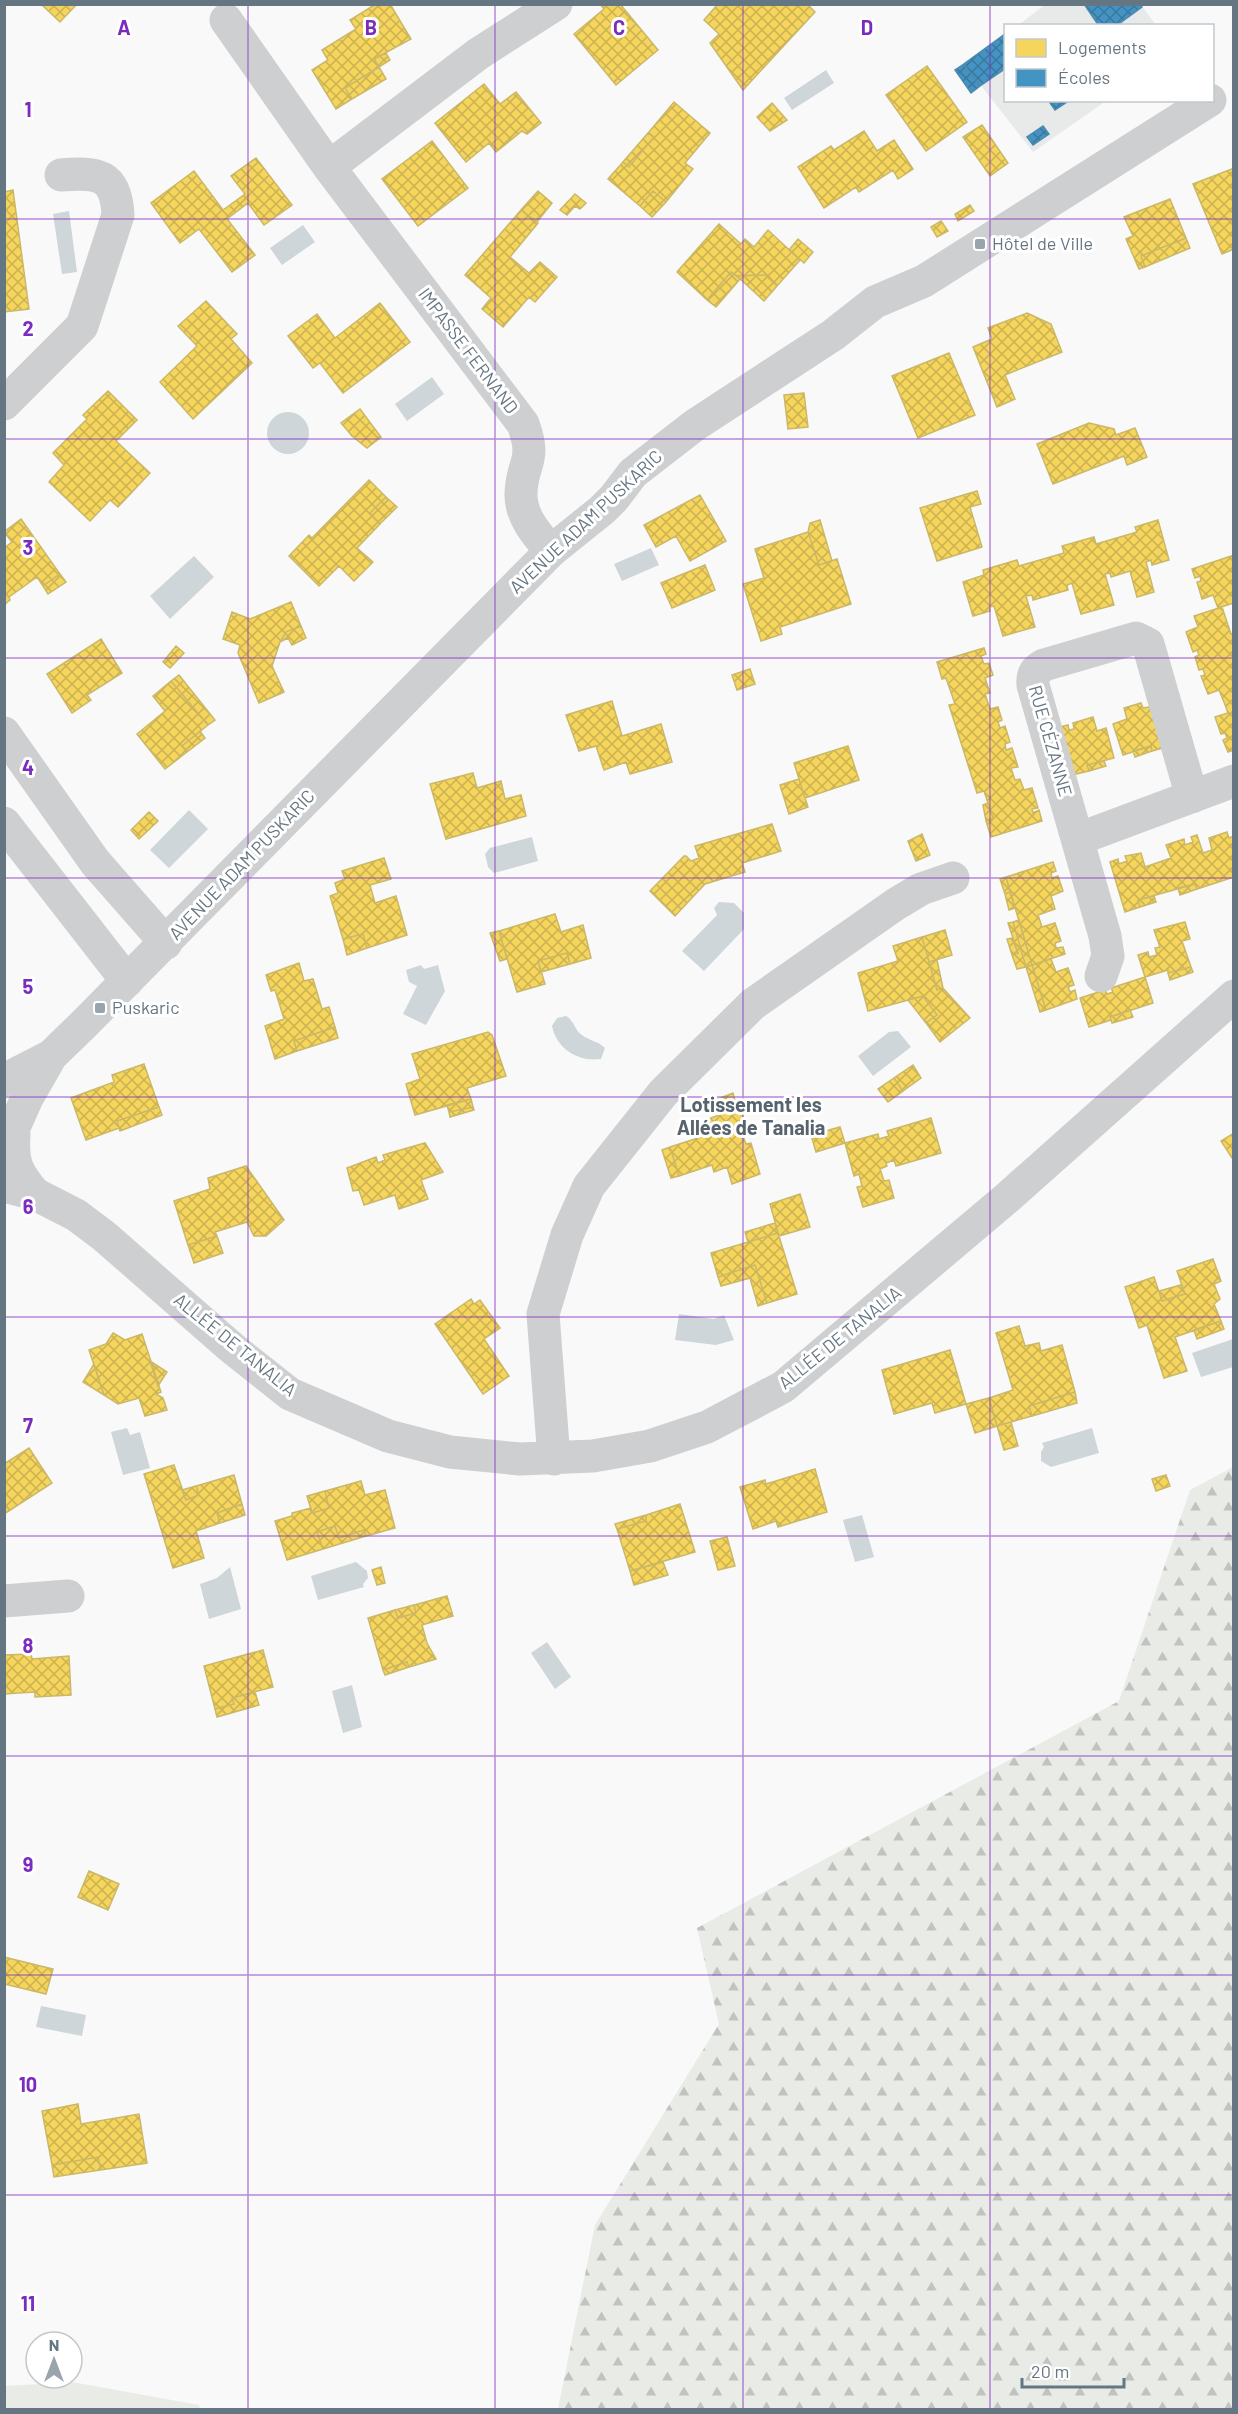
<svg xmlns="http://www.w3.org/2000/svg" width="1238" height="2414" viewBox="0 0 1238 2414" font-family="Barlow,sans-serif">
<defs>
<pattern id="forest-firs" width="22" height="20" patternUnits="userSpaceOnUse" patternTransform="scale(1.5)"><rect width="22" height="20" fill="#e8ebe6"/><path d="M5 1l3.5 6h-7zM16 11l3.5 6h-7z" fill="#c0c3c0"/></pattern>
<pattern id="homes-cross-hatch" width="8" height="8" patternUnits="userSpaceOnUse" patternTransform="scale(1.5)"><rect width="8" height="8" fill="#f6d55c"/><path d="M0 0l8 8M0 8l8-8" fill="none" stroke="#cbb151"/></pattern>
<pattern id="schools-cross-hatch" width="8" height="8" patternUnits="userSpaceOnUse" patternTransform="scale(1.5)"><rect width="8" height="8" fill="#4393c3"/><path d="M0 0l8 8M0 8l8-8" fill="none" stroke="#3a779c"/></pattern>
</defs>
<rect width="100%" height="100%" fill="#f9f9f9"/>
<path fill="#e8e9e9" d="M1046 4 1141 5 1156 25 1017 26Z
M1005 34 1006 100 1106 101 1033 152 964 64Z"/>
<path fill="#e8ebe6" d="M72 2382 199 2405 200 2409H5V2386Z"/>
<path fill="url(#forest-firs)" d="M1233 1467V2409H558L595 2225 719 2024 697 1928 1119 1701 1190 1490Z"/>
<path fill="#ced6d9" d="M826 70 834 83 792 110 784 98Z
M69 211 77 272 62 274 53 214Z
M303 225 315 242 282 265 270 248Z
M432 377 444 394 407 421 395 404Z
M267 433a21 21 0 1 1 42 0a21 21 0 1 1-42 0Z
M651 548 659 565 622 581 614 564Z
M194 556 214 577 170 619 150 596Z
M189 810 208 829 169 868 150 850Z
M532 837 538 861 494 873 488 867 485 854 490 848Z
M719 902 734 903 744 913V929L704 971 682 951 717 915 714 908Z
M421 965 424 969 438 965 445 991 426 1025 403 1014 417 986 409 982 406 970Z
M566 1016C575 1021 574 1030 582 1035 590 1041 598 1041 605 1048L601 1059C579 1062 557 1050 552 1026L557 1018Z
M898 1031 911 1047 873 1076 858 1056 889 1032Z
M679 1314 714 1319 724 1315 734 1340 716 1345 675 1340Z
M1233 1339V1367L1201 1377 1192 1353Z
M127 1428 130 1435 140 1432 150 1468 123 1475 111 1432Z
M1092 1428 1099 1453 1051 1467 1041 1461V1452L1044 1447 1042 1443Z
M862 1515 874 1557 855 1562 843 1520Z
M356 1562 367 1571 368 1578 363 1584 364 1587 318 1600 311 1576Z
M230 1567 241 1609 209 1619 200 1584 217 1578Z
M547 1642 571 1677 555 1689 531 1653Z
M352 1685 362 1727 343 1733 332 1691Z
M41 2006 86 2015 82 2036 36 2027Z"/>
<path fill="url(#homes-cross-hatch)" stroke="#cab868" stroke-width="1.5" d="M41 4H77L60 22Z
M376 4H390L411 39 374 59 379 67 345 88 352 99 336 109 312 70 328 60 322 50 356 29 350 20Z
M600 4H620L658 50 616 85 574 34 604 9Z
M718 4H807L815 12 743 90 710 43 719 34 704 20Z
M386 53 390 60 379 67 374 59Z
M927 66 967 122 926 151 886 95Z
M379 67 386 79 352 99 345 88Z
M484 84 500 104 516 92 541 123 527 134 522 131 496 152 489 143 466 162 435 123Z
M674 102 710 133 685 163 693 169 666 202 653 191 640 206 608 179 623 162 629 167 654 137 648 133Z
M772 103 787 120 770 131 757 117Z
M982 125 1008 163 990 176 963 137Z
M864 131 877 151 894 140 913 169 898 179 893 170 859 192 856 187 824 208 798 167 831 146 834 150Z
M648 133 654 137 629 167 623 162Z
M432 141 468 188 418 226 382 179Z
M256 158 292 205 264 225 248 203 227 219 255 255 232 272 199 229 180 243 151 203 194 171 223 210 245 194 231 176Z
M1234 168V249L1222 254 1193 184Z
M13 190 29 309 4 312V192Z
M538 191 552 203 537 222 521 210Z
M653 191 666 202 652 217 640 206Z
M575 194 586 203 580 209 575 206 567 215 560 210Z
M1170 199 1186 238 1141 256 1145 267 1139 269 1126 239 1133 236 1124 217Z
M970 205 974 211 958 221 955 214Z
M521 210 538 223 510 257 529 273 540 262 557 277 535 302 529 297 503 327 482 309 491 298 465 275Z
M941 221 948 231 937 237 931 227Z
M719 224 741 244 745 239 754 247 768 230 800 260 777 286 765 275 737 276 731 272 707 300 677 272Z
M1186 238 1190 248 1145 267 1141 256Z
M798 239 813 252 804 263 789 250Z
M731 272 740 279 716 307 707 300Z
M765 275 777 286 764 301 737 276Z
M206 301 237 334 231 339 252 363 193 419 160 382 197 346 178 326Z
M380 303 410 342 343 393 320 363 313 368 288 336 317 314 335 338Z
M1027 313 1051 324 1062 352 1005 375 1015 399 997 407 973 347 992 339 988 328Z
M949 353 975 415 918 438 892 376Z
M108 391 137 420 116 441 150 473 118 507 110 500 90 521 49 482 64 465 53 453 87 419 83 415Z
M804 393 808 427 788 429 784 395Z
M360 409 381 437 367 448 352 436 341 423Z
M1089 423 1114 429 1116 435 1135 428 1147 457 1127 465 1124 456 1053 484 1037 444Z
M369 480 386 497 370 513 380 524 357 548 373 562 354 581 339 566 319 586 289 556 309 535 312 538Z
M977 491 981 504 970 507 982 547 937 561 920 508Z
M700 495 726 541 690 561 676 536 656 547 644 525Z
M386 497 397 507 380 524 370 513Z
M21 519 60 574 43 586 37 577 9 597 10 600 4 605V548L12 542 4 532Z
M820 520 832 561 819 565 808 532 810 523Z
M1158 520 1169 560 1152 565 1151 560 1146 562 1154 592 1137 597 1130 571 1111 577 1110 573 1105 574 1114 605 1081 614 1072 583 1067 585 1068 590 1033 600 1032 595 1026 596 1035 627 1003 636 994 606 989 607 990 611 973 616 963 582 984 575 983 570 1017 560 1019 566 1064 553 1062 546 1094 537 1096 544 1137 532 1135 527Z
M808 532 819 565 837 559 851 604 780 627 782 634 761 641 743 584 764 578 755 549Z
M1234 555V603L1218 608 1213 595 1202 599 1197 582 1201 581 1200 576 1195 578 1192 569Z
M705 565 715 590 672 608 661 583Z
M60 574 66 582 48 594 43 586Z
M291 602 301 626 286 632 280 642 272 666 284 692 259 703 238 653 240 645 223 639 232 612 250 619Z
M1222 607 1231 634 1234 633V750L1228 752 1223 740 1227 738 1225 733 1221 734 1215 717 1228 713 1224 702 1219 690 1208 694 1201 676 1205 675 1203 669 1199 670 1195 657 1199 655 1197 650 1193 652 1186 632 1198 627 1194 616Z
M301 626 306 638 292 645 288 638 280 642 286 632Z
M101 639 122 673 87 695 91 700 72 713 47 674Z
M176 646 184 653 170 668 163 662Z
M984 648 986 654 981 656 984 664 989 663 993 675 985 678 990 693 985 694 990 709 998 707 1002 720 998 722 1000 728 1005 726 1010 742 1005 744 1006 750 1012 748 1018 767 1011 768 1015 780 1020 779 1024 790 1032 788 1038 808 1032 809 1033 813 1039 810 1042 821 991 837 986 821 993 818 984 791 977 793 949 705 955 704 946 678 942 679 937 662Z
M750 669 755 684 737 690 732 675Z
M179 675 215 720 208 725 171 681Z
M171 681 208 725 182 746 187 752 165 769 137 734 165 711 153 696Z
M612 701 622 736 661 724 672 762 630 774 626 762 604 770 596 746 579 751 566 715Z
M1141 703 1143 708 1149 707 1170 746 1152 751 1151 746 1123 755 1113 724 1127 719 1124 708Z
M1093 717 1097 731 1106 728 1114 758 1087 765 1089 771 1072 775 1059 727 1068 725 1069 730 1074 729 1073 723Z
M200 731 205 738 187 752 182 746Z
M848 746 859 780 805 798 794 763Z
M1151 746 1152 751 1135 757 1133 751Z
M1104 761 1106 766 1089 771 1087 765Z
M473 773 477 788 501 781 505 799 521 795 526 816 446 839 430 784Z
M799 779 808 807 789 814 780 785Z
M988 803 993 818 986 821 983 805Z
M149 812 158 821 139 839 131 830Z
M772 824 781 851 742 863 745 872 705 884 675 916 650 891 684 856H686L691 861 699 858 695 846Z
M1227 832 1229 838 1234 836V877L1197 889 1195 884 1138 900 1140 907 1125 912 1110 862 1118 859 1119 864 1127 861 1125 856 1141 853 1145 867 1171 858 1166 845 1184 839 1185 845 1193 842 1191 837 1197 835 1203 853 1212 850 1209 838Z
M922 834 930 855 916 861 908 841Z
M384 858 391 879 370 885 375 903 396 896 407 935 367 948 363 934 343 939 330 896 338 893 335 883 345 879 342 871Z
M1053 862 1056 871 1051 873 1052 878 1058 876 1063 891 1051 896 1055 909 1038 915 1042 927 1055 923 1061 941 1055 943 1056 948 1063 947 1065 954 1032 965 1006 877Z
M1006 877 1010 892 1005 894 1000 879Z
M1195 884 1197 889 1180 895 1178 888Z
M1010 892 1015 908 1009 910 1005 894Z
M1154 896 1156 902 1140 907 1138 900Z
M555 914 561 932 583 925 591 958 570 964 567 953 538 961 545 984 517 992 499 931Z
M1019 920 1032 965 1026 967 1013 922Z
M1013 922 1026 967 1017 969 1012 955 1018 953 1008 923Z
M1185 922 1190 939 1182 941 1191 967 1168 973V970L1145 977 1138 955 1148 952 1149 957 1157 955 1155 948 1160 947 1154 930Z
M945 930 952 955 929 962 922 937Z
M499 931 507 959 500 961 490 933Z
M363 934 367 948 347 955 343 939Z
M922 937 937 990 943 988 970 1018 940 1042 926 1023 937 1015 923 996 868 1011 858 973 898 961 893 946Z
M1012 938 1018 953 1012 955 1007 939Z
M567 953 570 964 541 972 538 961Z
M1051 959 1056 972 1068 968 1074 985 1068 987 1070 992 1075 990 1077 999 1046 1010 1032 965Z
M937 960 943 988 937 990 929 962Z
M299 963 304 981 313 979 322 1009 329 1007 335 1027 294 1041 297 1051 275 1059 265 1026 284 1019 275 990 271 991 266 975Z
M1032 965 1046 1010 1040 1012 1026 967Z
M1191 967 1193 972 1170 980 1168 973Z
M1145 977 1153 1003 1110 1017 1111 1020 1089 1027 1080 998 1105 990 1107 994 1113 992 1111 988Z
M923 996 937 1015 926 1023 908 1000Z
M1130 1010 1133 1017 1112 1023 1110 1017Z
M335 1027 338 1038 297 1051 294 1041Z
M488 1032 492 1035 506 1076 467 1088 471 1099 415 1115 406 1084 420 1079 412 1054Z
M144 1064 159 1107 117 1121 119 1128 86 1140 71 1098 114 1082 112 1075Z
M913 1065 921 1078 903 1091 894 1078Z
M894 1078 903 1091 888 1102 878 1089Z
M733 1093 737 1109 712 1110 710 1102Z
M471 1099 473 1107 449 1112 447 1105Z
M159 1107 162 1115 120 1131 117 1121Z
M473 1107 474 1110 450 1117 449 1112Z
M733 1110 741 1111 748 1135 743 1136 746 1144 751 1143 760 1174 732 1184 727 1167 714 1172 712 1165 679 1176 670 1147 701 1137 697 1123Z
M931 1118 941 1153 896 1166 894 1160 886 1163 887 1166 880 1169 884 1181 889 1180 894 1198 863 1207 857 1187 862 1186 859 1174 854 1176 845 1143 878 1134 879 1139 889 1136 887 1131Z
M840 1127 845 1143 816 1152 811 1135Z
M1234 1133V1161L1221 1141Z
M425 1143 443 1172 421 1180 428 1199 399 1209 395 1195 364 1205 359 1190 353 1191 347 1168 376 1157 378 1163 385 1160 383 1155Z
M670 1147 679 1176 671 1178 662 1150Z
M246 1166 284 1220 266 1236H254L247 1222 215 1232 217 1236 188 1245 174 1201 210 1189 208 1178Z
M800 1194 810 1227 779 1236 770 1204Z
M775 1223 778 1233 748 1242 745 1232Z
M778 1233 797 1294 767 1303 755 1265 718 1277 711 1253Z
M217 1236 223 1253 194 1263 188 1245Z
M1213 1259 1221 1281 1214 1284 1220 1299 1214 1304 1221 1321 1175 1337 1187 1371 1164 1378 1147 1325 1139 1328 1125 1287 1154 1277 1162 1301 1185 1294 1177 1271Z
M755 1265 767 1303 758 1306 750 1278 721 1286 718 1277Z
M1181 1285 1185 1294 1162 1301 1159 1291Z
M471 1299 474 1304 480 1300 500 1328 484 1339 509 1376 483 1394 435 1324Z
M1221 1321 1224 1329 1197 1339 1194 1330Z
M1019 1326 1025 1346 1039 1343 1041 1351 1062 1345 1075 1392 1029 1406 1032 1416 997 1426 989 1398 1013 1390 996 1333Z
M113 1333 125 1340 142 1334 161 1392 156 1394 163 1398 167 1410 145 1416 139 1398 118 1404 104 1395 89 1350 106 1344Z
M950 1350 966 1404 935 1413 932 1403 894 1414 882 1370Z
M150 1361 167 1372 158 1386Z
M94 1364 104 1395 83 1382Z
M1075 1392 1077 1403 1032 1416 1029 1406Z
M989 1398 997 1426 975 1433 966 1404Z
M1011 1422 1018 1446 1004 1450 997 1426Z
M29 1448 52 1483 4 1514V1464Z
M174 1465 186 1500 199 1495 196 1486 234 1475 242 1504 217 1513 220 1523 196 1531 204 1558 173 1568 144 1474Z
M815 1469 827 1512 778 1527 776 1521 753 1529 740 1487 765 1480 766 1484Z
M1166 1475 1170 1486 1156 1491 1152 1479Z
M361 1481 365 1495 385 1490 395 1528 366 1536 364 1530 339 1538 335 1526 317 1532 323 1549 287 1560 275 1521 292 1516V1513L311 1508 312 1513 329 1508 325 1491Z
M196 1486 199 1495 186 1500 182 1490Z
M325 1491 329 1508 312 1513 307 1496Z
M242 1504 245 1515 220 1523 217 1513Z
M680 1504 695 1552 630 1571 617 1529 646 1521V1515Z
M646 1515V1521L617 1529 615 1524Z
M335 1526 339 1538 364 1530 366 1536 323 1549 317 1532Z
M727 1537 735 1566 718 1570 710 1541Z
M663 1562 668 1575 634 1585 630 1571Z
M381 1567 385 1583 377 1585 372 1570Z
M447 1596 453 1616 422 1625 427 1643 436 1659 409 1667 407 1662 383 1670 368 1618 395 1610 398 1618 416 1613 414 1605Z
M414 1605 416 1613 398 1618 395 1610Z
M263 1650 273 1687 232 1698 234 1704 215 1709 204 1666Z
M31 1654 32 1659 69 1656 71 1695 35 1697V1692L4 1694V1655Z
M407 1662 409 1667 385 1675 383 1670Z
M255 1692 259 1705 217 1717 215 1709 234 1704 232 1698Z
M89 1871 119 1884 108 1910 78 1897Z
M4 1957 53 1969 46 1994 4 1984Z
M78 2104 81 2124 139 2114 147 2163 101 2170 98 2157 52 2165 42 2111Z
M98 2157 101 2170 54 2177 52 2165Z"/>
<path fill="url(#schools-cross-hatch)" stroke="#4d8ab0" stroke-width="1.5" d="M1084 4H1141L1142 7 1116 26H1099Z
M1005 34 1006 68 980 86 964 64Z
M964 64 980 86 971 93 955 70Z
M1048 100H1070L1055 110Z
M1043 126 1049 134 1033 145 1027 137Z"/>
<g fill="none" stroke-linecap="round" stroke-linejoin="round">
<path stroke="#cecfd0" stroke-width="33" d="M226 20 329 167 523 424C537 462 522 461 521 493 520 516 537 535 551 551
M329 167 478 54 556 4
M4 404 82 326 118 215C116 174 98 172 61 175
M4 733 95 862 166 943
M4 823 127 981
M1078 839 1234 781
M1101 976 1108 956 1105 936 1033 685C1032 674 1035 670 1044 665L1136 638 1148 644 1192 797
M4 1080 51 1056 82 1026 551 551 602 510 614 498 633 473 695 425 833 335 875 302 924 281 1210 100
M15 1125 27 1098 51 1056
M14 1135C12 1163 17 1173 35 1194
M4 1186 35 1194 76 1215 104 1236 232 1348 290 1394 388 1436 450 1452 520 1459 593 1456 650 1446 707 1427 783 1387 1007 1198 1234 996
M554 1459 543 1314 567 1235 589 1186 663 1093 753 1004 896 904 921 889 953 878
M4 1601 68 1596"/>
</g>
<path fill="none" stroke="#7b2cbf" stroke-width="1.5" stroke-opacity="0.55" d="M248 4V2410M495 4V2410M743 4V2410M990 4V2410M4 219H1234M4 439H1234M4 658H1234M4 878H1234M4 1097H1234M4 1317H1234M4 1536H1234M4 1756H1234M4 1975H1234M4 2195H1234"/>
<g fill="#99a4ac" stroke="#fff" stroke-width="2">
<rect x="974" y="238" width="12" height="12" rx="3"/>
<rect x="94" y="1002" width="12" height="12" rx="3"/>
</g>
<g text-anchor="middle" stroke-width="6" stroke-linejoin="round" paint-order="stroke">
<g font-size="18" fill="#657683" stroke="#fff" text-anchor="start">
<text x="992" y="250">Hôtel de Ville</text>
<text x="112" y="1014">Puskaric</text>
</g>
<g font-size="18" fill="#657683" stroke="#fff">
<text transform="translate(468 351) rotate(53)" y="6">IMPASSE FERNAND</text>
<text transform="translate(586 522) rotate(-43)" y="6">AVENUE ADAM PUSKARIC</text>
<text transform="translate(1050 741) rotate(74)" y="6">RUE CÉZANNE</text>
<text transform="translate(242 865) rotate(-46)" y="6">AVENUE ADAM PUSKARIC</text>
<text transform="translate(840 1338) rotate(-39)" y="6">ALLÉE DE TANALIA</text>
<text transform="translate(235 1345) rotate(39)" y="6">ALLÉE DE TANALIA</text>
</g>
<g font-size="20" font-weight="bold" fill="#57646e" stroke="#fff">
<text x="751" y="1112">Lotissement les<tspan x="751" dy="23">Allées de Tanalia</tspan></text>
</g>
</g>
<g font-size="20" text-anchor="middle" font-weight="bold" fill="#7b2cbf" stroke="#fff" stroke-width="6" stroke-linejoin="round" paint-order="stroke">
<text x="124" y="35">A</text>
<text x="371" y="35">B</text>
<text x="619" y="35">C</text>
<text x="867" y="35">D</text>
<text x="28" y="117">1</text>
<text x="28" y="336">2</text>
<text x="28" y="555">3</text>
<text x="28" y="775">4</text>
<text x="28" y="994">5</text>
<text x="28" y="1214">6</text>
<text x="28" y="1433">7</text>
<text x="28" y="1653">8</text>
<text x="28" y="1872">9</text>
<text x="28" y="2092">10</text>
<text x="28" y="2311">11</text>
</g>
<rect width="1238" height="2414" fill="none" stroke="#657683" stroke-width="12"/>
<rect x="1004" y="24" width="210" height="78" fill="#ffffff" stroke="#c1c8cd" stroke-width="1.5"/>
<rect x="1016" y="39" width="30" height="18" fill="#f6d55c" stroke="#c1c8cd" stroke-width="1.5"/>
<text x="1058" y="54" font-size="18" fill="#657683">Logements</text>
<rect x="1016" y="69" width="30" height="18" fill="#4393c3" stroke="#c1c8cd" stroke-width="1.5"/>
<text x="1058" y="84" font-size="18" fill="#657683">Écoles</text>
<g transform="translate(54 2360)"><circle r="28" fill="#ffffff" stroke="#c1c8cd" stroke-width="1.5"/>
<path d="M0-4.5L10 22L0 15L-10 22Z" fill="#99a4ac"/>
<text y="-9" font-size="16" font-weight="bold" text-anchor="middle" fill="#657683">N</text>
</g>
<path d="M1022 2378v9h102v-9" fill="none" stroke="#657683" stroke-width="3"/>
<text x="1031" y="2378" font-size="18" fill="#657683" stroke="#ffffff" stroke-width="4.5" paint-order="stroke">20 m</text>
</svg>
